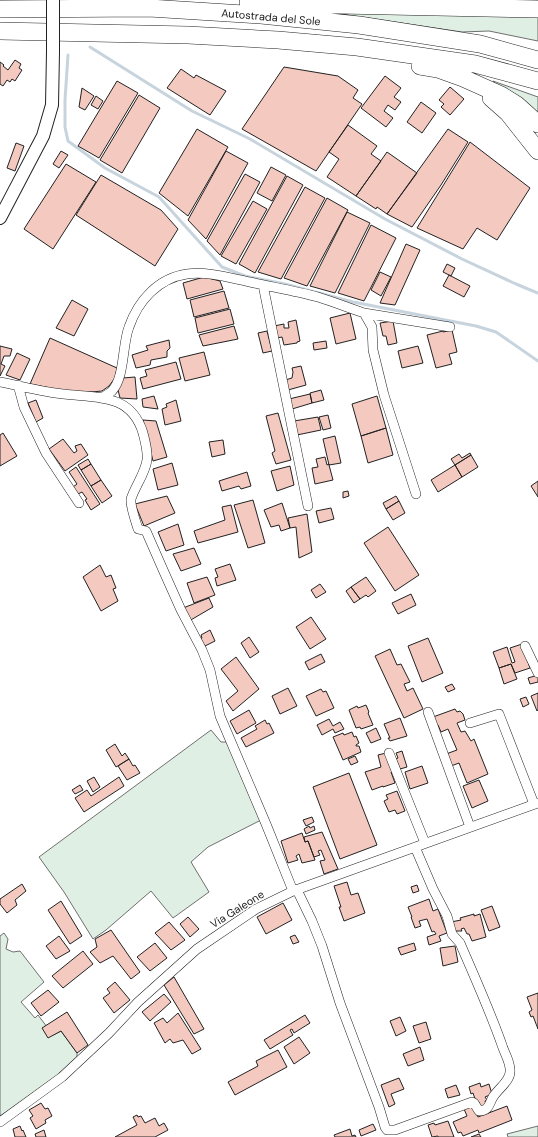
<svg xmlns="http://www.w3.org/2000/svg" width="538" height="1137" viewBox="0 0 538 1137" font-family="'DM Sans',sans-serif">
<rect width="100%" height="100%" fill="#fff"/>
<path fill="#e0efe3" stroke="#6f6f6f" d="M334 13 538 15V41L489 31 462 32Z
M493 81 538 97V118L496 85Z
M211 730 221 742H228L261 820 208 847 191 862 209 892 173 918 151 891 106 930 93 939 64 892 39 857Z
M4 933 8 939 6 949 13 952 20 951 44 982 21 1002 35 1018 38 1015 53 1035 61 1031 77 1053V1057L55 1077 8 1111 0 1116V936Z
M538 1126V1137H508L507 1134Z"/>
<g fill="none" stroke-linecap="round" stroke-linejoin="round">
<path stroke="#c7d3dd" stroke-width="3" d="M90 47 192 111 250 139 385 219 462 259 516 284 538 293
M68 55 65 100V127L68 141 105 168 159 197 222 267 245 276 285 284 353 302 476 326 496 332 538 361"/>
</g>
<path fill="#f3c9c0" stroke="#222" d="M15 60 21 64 19 68 22 70 15 81 12 79 10 82 7 80 3 86 0 84V62L4 65 3 66 8 70Z
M284 67 338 76 358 90 353 98 362 104 316 171 242 129Z
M181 69 194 78 196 75 226 91 210 115 167 88Z
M385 76 401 88 394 97 401 102 395 110 388 105 384 111 393 118 386 127 361 108Z
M117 81 138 93 99 158 78 146Z
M450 87 464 99 450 115 441 107 444 104 439 100Z
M82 88 94 96 85 110 79 107Z
M139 95 160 108 122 173 100 160Z
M96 96 103 101 98 109 91 105Z
M421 102 436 113 422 133 407 122Z
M348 125 377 146 371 154 381 161 356 196 327 177 339 159 329 152Z
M197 129 228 147 188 216 159 193Z
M448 129 468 142 441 185 412 227 387 214Z
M470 142 530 188 497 240 477 228 463 249 417 228Z
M16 143 24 146 15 171 7 168Z
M61 151 68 155 59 168 53 164Z
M226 151 248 163 206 239 188 220Z
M387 152 417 173 387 214 377 207 376 209 356 196Z
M66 164 96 182 53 249 24 229Z
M271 167 286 175 272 201 257 193Z
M245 174 260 182 220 255 207 241Z
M101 175 161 210 178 229 155 266 76 215Z
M287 176 303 185 255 273 239 264Z
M305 187 325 198 281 279 258 272Z
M327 198 348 210 307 286 284 278Z
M253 201 267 209 236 264 221 256Z
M347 212 370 223 335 293 310 286Z
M371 225 396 238 364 301 338 293Z
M406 244 420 250 395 305 380 303Z
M447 264 455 268 451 276 443 272Z
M380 272 391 277 381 296 371 290Z
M449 275 470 286 464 297 443 286Z
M204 277 220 281 223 289 187 299 183 283Z
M224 291 229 308 194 317 190 300Z
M72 300 88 309 74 336 56 328Z
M230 309 234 324 198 333 195 318Z
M350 313 356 339 336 344 330 318Z
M296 320 300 341 297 342V343L284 345 282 337 277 338 274 326 284 324V328H289L288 322Z
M393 321 397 343 388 345 386 336H383L380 323Z
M234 326 238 339 203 346 199 335Z
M452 330 457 352 449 354 452 364 436 368 427 335 443 331V332Z
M267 331 272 351 263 353 258 333Z
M50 338 117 368 115 378 109 386 102 391 92 392 65 391 30 384Z
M169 340 170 348 167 351V357L151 360 150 365 136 368 132 355 148 350 146 346Z
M326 341 327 348 314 350 313 343Z
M0 346 12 349 10 356H4L1 364 5 366 0 376Z
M418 346 423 363 402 368 398 351Z
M204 352 210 375 185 381 179 358Z
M17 353 30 359 20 380 6 375Z
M176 362 181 379 143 389 140 378 147 376 145 370Z
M301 366 306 385 288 390 285 380 292 378 293 372 292 368Z
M135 377 137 399 120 398 117 386 123 378Z
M321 390 324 400 312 403 310 393Z
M310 394 312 403 292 409 289 399Z
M154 396 158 409 143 407 142 399Z
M377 396 386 428 361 436 352 404Z
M36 400 43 418 36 422 28 403Z
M176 400 181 421 165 425 162 409 167 407 166 404Z
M278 413 291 460 276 464 272 453 275 451 266 416Z
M328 415 331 428 323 430 319 417Z
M318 417 321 430 297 435 294 421Z
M143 420 156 421 167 457 153 461Z
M386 428 393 455 368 463 361 436Z
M3 433 17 456 0 466V435Z
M335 436 341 463 329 465 323 439Z
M63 439 74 453 77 451 75 446 81 444 88 455 65 471 49 449Z
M223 440 225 454 212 457 209 442Z
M470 453 471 455 455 465 451 459 459 454 462 458Z
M471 455 478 467 462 477 455 465Z
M325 457 327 465 329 464V465L333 480 315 484 312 468 318 467 316 459Z
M88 459 91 464 81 470 78 465Z
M172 463 178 485 158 490 153 469Z
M91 464 101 480 91 486 81 470Z
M455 465 462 477 438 492 431 480Z
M290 466 294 485 277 491 271 471Z
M76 467 100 504 91 510 85 500 87 499 82 492 78 494 73 487 77 484 69 472Z
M247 472 251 486 241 489 239 486 222 491 219 481Z
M101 480 112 496 102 503 91 486Z
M538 481V497L531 486Z
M348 491 349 496 343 498V492Z
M167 496 175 513 144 526 135 504Z
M396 496 399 501 386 509 383 503Z
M253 500 265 543 248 548 234 505Z
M399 501 405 513 393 520 386 509Z
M282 503 290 528 281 531 279 525 271 527 264 510Z
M231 505 238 532 198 543 194 531 225 520 222 507Z
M331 508 334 519 319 523 316 511Z
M307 514 312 552 299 558 296 527 290 528 288 518Z
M178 524 184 545 166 551 158 532Z
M388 527 419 575 395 591 364 543Z
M194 548 201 564 181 571 173 554Z
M230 564 236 580 217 586 215 578 218 577 215 569Z
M100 565 106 577 111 575 116 588 113 589 118 601 101 611 83 577Z
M207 577 215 595 194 603 187 583Z
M366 577 376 591 368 597 366 595 360 599 351 587Z
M320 584 326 592 316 598 311 590Z
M351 587 360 599 354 603 346 591Z
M411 594 416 605 398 614 392 603Z
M209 598 213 607 189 621 183 608Z
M311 617 326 639 310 649 296 627Z
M210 630 215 641 203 647 199 640 202 638 201 635Z
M249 637 259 652 250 658 241 643Z
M428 638 443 673 422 682 408 646Z
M522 644 530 668 515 673 511 664 499 668 493 652 507 647 512 663 515 662 510 648Z
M390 649 397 665 401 664 410 682 404 684 407 691 413 688 423 709 404 718 375 656Z
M321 654 325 662 309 670 305 662Z
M236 657 259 689 233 711 226 701 238 691 221 669Z
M511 664 517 679 504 684 499 668Z
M538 675V682L530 684 528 678Z
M452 684 455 689 448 692 445 687Z
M288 688 297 706 280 714 272 696Z
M321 689 323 692 326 691 334 708 316 716 306 696Z
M538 693V710L537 711 531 696Z
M526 697 529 704 523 707 520 699Z
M366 705 369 712 368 713 373 725 361 729 360 727 356 728 349 710 357 706 358 708Z
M455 709 457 712 460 711 463 714 465 720 457 723 461 732 465 731 471 741 474 739 488 774 467 783 459 763 451 766 446 754 457 750 448 729 441 732 438 725 437 726 433 717Z
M249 710 256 723 237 734 230 721Z
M400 718 407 736 390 741 388 738H390L384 724Z
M329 719 333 726 340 722 344 729 335 733 333 729 322 735 317 725Z
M265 720 267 724 269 723 274 733 246 747 241 738 257 729 255 726Z
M376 728 381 739 371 743 366 733Z
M352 732 354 737 356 736 359 743 356 745V746H359L361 752 343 760 333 737 343 733 344 735Z
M115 744 122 756 125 753 129 759 116 767 106 750Z
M402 751 407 767 400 769 396 759 398 758 396 753Z
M386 753 393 771 391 772 395 783 383 787V786L372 790 365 772 381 767 378 755Z
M355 756 358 762 351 765 348 759Z
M129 759 133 766 135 765 140 773 127 780 118 766Z
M422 766 428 783 410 789 405 772Z
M349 773 377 845 340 859 313 787Z
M94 777 100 787 93 792 87 781Z
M119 777 124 786 84 812 75 798 87 790 91 796Z
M479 780 488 801 472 808 463 786Z
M80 785 83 790 75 794 72 790Z
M397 791 405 811 397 814 395 810 389 812 384 801 388 799 386 795Z
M312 817 314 822 306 826 303 820Z
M309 826 310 828 314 826 315 830 306 834 304 829Z
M322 832 338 869 324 874 320 861 325 860 321 850 318 851 320 855 314 857 308 841 305 842 304 837Z
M302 833 305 842 308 841 315 860 302 863 299 854 296 856 298 860 288 863 281 841Z
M347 882 351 895 358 893 365 913 344 921 339 907H341L334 886Z
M22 884 26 891 15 900 17 905 7 913 0 904V899Z
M417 885 419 891 413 893 411 887Z
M429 899 433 911 438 909 447 933 439 936 441 941 429 945 427 937 436 934 434 931 432 932 427 919 419 921 421 926 415 928 411 917H412L408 907Z
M61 901 82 936 70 944 48 910Z
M283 903 292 920 266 934 257 917Z
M492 906 500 927 489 931 481 910Z
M474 914V916L480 914 486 937 472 941 469 934H467L464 928 461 929 462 931H454L451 922 461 920 460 918Z
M188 917 199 929 190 937 180 924Z
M169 922 185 940 171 950 155 933Z
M111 930 140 972 131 979 113 956 100 963 90 952 97 947 95 939Z
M295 935 299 942 293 944 290 937Z
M59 936 70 951 56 959 46 946Z
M155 943 167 958 150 971 137 957Z
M414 943 416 950 401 955 398 948Z
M455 946 458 962 443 966 440 948Z
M83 951 93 964 63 988 52 976Z
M174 977 204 1029 194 1034 164 985Z
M115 982 130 1000 114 1013 103 998 110 993 107 989Z
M48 990 59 1002 41 1016 31 1003Z
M538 993V1029L533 1016 531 1017 529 1012 532 1010 527 997Z
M164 994 171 1002 150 1021 142 1012Z
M67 1012 88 1045 77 1053 61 1031 48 1038 42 1028Z
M178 1013 201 1049 192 1054 183 1040 173 1043 170 1039 165 1043 154 1023 163 1018 167 1023Z
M305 1015 310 1023 294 1033 292 1029 290 1030 293 1035 270 1049 264 1040Z
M400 1017 406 1031 396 1036 390 1021Z
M426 1022 431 1039 419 1043 413 1026Z
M299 1037 310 1053 294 1064 284 1047Z
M420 1047 424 1060 408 1066 403 1054Z
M278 1050 287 1067 235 1095 228 1082 258 1066 256 1061Z
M399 1078 404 1089 391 1094 395 1104 389 1107 381 1085Z
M480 1083 481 1087 489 1084 492 1094 485 1097 487 1100 485 1101 487 1106 481 1108 479 1102 477 1103 474 1096 473 1093 471 1094 469 1087Z
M456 1085 460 1095 448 1098 445 1089Z
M41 1103 45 1109 48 1108 52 1116 45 1120 46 1123 36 1129 30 1118 33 1116 29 1110Z
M473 1106 478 1117 507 1106 512 1120 479 1133 478 1130 463 1136 461 1132 458 1133 453 1122 467 1116 464 1109Z
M137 1115 138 1117 141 1116 145 1123 155 1118 159 1126 164 1123 168 1130 155 1137H115L137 1125 133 1117Z
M448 1121 454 1137H438V1136L432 1137 428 1125 434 1123 435 1125Z
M373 1124 376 1130 361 1136 359 1130Z
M20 1126 22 1131 23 1130 26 1137H15L13 1129Z
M350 1129 352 1136 355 1135 356 1137H335L334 1135Z
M44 1130 46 1137H36L35 1134Z
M479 1134 481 1137H471Z"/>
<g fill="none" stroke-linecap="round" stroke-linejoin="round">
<g stroke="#222" stroke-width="10">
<path id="minor" d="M263 285 308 506
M364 313 450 327
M0 382C21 386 42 392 63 394 96 398 131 393 143 433 145 441 148 451 147 460 145 474 135 486 131 499 130 506 136 522 138 529L146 531 164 572 181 610 202 650 210 670 220 716 266 824 293 891
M18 385 24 407 46 453 79 503
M102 398C105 395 109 394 112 391 125 377 122 345 129 327 138 301 158 278 187 274 207 271 230 278 250 282 272 287 296 291 318 297 334 302 349 308 364 313L372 327 373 350 384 395 416 494
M525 646 538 673
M428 712 470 827
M470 723 499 714 534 804
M389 753 425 843
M297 890 312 921 322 946 340 1003 379 1107 385 1127 387 1130H395L472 1102 474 1103 479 1111C489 1111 489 1104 493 1097 498 1089 510 1081 510 1072 511 1064 506 1056 503 1048 491 1013 475 978 460 943L452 934 447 916 433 889 415 847
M0 1122 62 1077 109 1033 138 1002 197 949 256 909 293 891 538 803"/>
</g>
<g stroke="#222" stroke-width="14">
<path id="tertiary" d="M0 218 43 136 52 105 53 52"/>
</g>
<g stroke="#222" stroke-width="18">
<path id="motorway" d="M248 3 538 9
M0 9 149 8 261 15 359 25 480 44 538 60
M0 31 188 35 278 40 357 47 475 64 538 81
M420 66 438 69 463 78 501 95 517 105 538 124
M491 98 508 113 538 151"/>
</g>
<use href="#minor" stroke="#fff" stroke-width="9"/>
<use href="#tertiary" stroke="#fff" stroke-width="12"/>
<use href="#motorway" stroke="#fff" stroke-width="17"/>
<g stroke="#222" stroke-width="14" stroke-linecap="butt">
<path id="tertiary-bridge" d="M53 0V52"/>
</g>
<use href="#tertiary-bridge" stroke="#fff" stroke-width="12"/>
</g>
<g text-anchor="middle" stroke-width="3" stroke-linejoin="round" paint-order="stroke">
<g font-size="11" fill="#222" stroke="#fff">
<text transform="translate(271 17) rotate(5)" y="4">Autostrada del Sole</text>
<text transform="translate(237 909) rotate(-32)" y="4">Via Galeone</text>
</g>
</g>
</svg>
